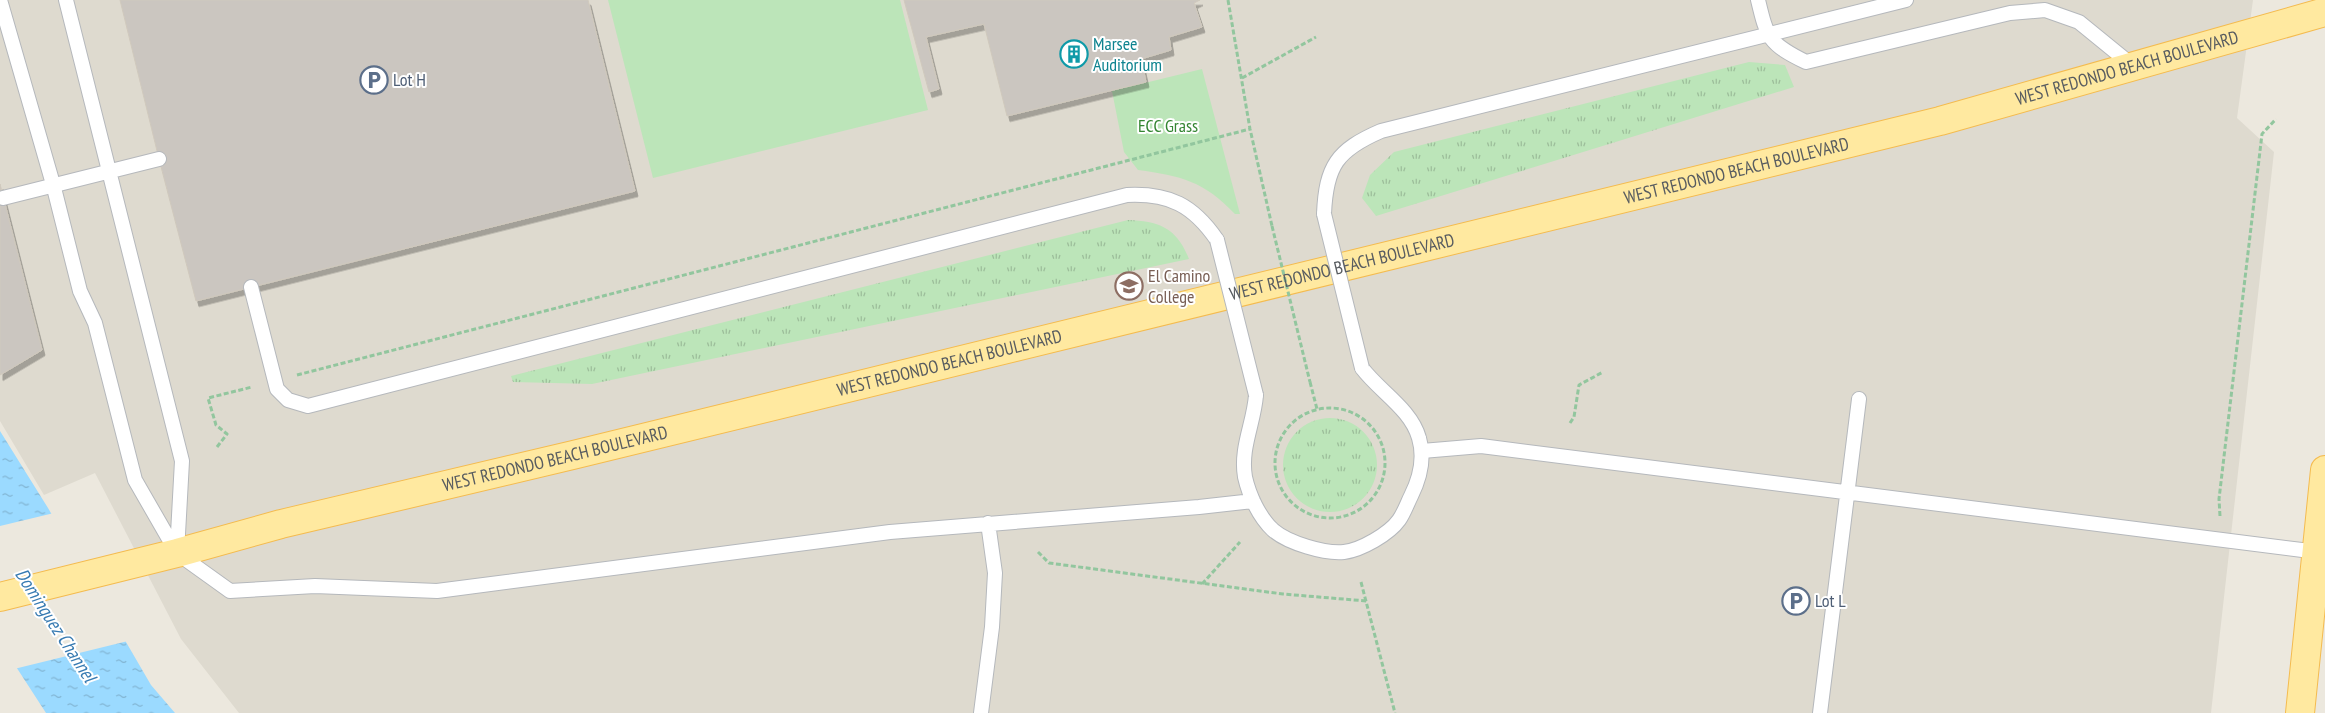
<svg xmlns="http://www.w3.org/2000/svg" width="2325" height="713" viewBox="0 0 2325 713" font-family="'PT Sans Narrow',sans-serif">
<defs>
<pattern id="grass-tufts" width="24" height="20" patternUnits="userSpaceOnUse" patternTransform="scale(1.25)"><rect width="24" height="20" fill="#bce5b9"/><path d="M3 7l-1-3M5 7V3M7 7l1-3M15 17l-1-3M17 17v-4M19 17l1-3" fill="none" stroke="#9cbd9a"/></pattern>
<pattern id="water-ripples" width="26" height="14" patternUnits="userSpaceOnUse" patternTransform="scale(1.25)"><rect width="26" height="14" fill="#9bdaff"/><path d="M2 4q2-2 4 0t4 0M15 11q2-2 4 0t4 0" fill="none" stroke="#81b4d2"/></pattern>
<filter id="shadow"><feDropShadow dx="3" dy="5.5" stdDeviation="0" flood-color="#0004"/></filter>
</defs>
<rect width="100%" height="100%" fill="#ece8de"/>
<path fill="#dedacf" d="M0 0H2253L2237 118 2274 152 2211 713H239L181 639 95 473 44 495 0 421Z"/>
<path fill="url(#grass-tufts)" d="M1749 62 1785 65 1794 87 1376 216 1362 198 1370 175 1394 152Z
M1128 220C1159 221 1177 228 1189 259L592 384 513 382 511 376Z
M1283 465a47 47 0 1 1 94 0a47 47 0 1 1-94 0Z"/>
<path fill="#bce5b9" d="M608 0H900L928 110 653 178Z
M1202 69 1240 214H1235C1204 181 1181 176 1138 170L1124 152 1112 91Z"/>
<path fill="url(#water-ripples)" d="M0 431 48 508 151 685 175 713H46L0 642Z"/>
<path fill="#ece8de" d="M54 513 128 641 14 669 0 647V526Z"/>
<path fill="#cbc6c0" stroke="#d0c9bd" filter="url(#shadow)" d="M120 0H588L635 191 196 301 159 159Z
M904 0H1200L1194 3 1202 27 1169 37 1171 50 1141 59 1146 82 1007 116 984 24 926 37 939 89 929 92Z
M0 184 42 350 0 375Z"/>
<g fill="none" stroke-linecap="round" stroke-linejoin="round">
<g stroke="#b5b8bc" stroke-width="16">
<path id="service" d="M0 0 53 184 80 291 95 323 135 480 177 553 230 591 315 586 437 591 890 532 1199 507 1253 501
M66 0 182 461 177 552
M1758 0C1767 38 1769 44 1806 62L2010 13 2045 10 2079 22 2133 66
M3 198 159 159
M1324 214C1326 166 1337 150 1381 131L1906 0
M251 287 277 389 288 400 308 406 1127 195C1169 193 1193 205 1217 240
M1256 395C1254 423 1240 448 1245 477 1249 495 1259 517 1273 530 1288 543 1325 554 1344 552 1361 550 1389 534 1399 520 1404 513 1407 504 1411 496 1420 478 1425 458 1419 438 1411 409 1379 391 1362 368
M1422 451 1481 446 2318 552
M981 713 992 627 995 573 988 523
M1820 713 1859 399"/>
</g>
<g stroke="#f4bb4f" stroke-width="30">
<g id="primary">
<path id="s1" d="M0 597 177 553 281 524 573 455 1940 121 2325 12"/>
<path d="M2300 713 2325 470"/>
</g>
</g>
<path stroke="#92c69e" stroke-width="3" stroke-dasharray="5 2.5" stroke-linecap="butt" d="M1228 0 1250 129 1272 226
M1242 78 1316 37
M297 375 1250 129
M1310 382 1317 409
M1275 463a55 55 0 1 1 110 0a55 55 0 1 1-110 0Z
M1570 423 1574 417 1579 385 1603 372
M217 447 227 434 216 425 208 398 252 387
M2220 516 2219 499 2262 134 2276 119
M1038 552 1049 563 1283 594 1367 601
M1361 582 1395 713
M1202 584 1240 542"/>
<use href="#service" stroke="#fff" stroke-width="14"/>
<use href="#primary" stroke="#ffe9a0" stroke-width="28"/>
<g stroke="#b5b8bc" stroke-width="16" stroke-linecap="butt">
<path id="service-bridge" d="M1324 214 1362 368
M1217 240 1256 395"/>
</g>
<path stroke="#92c69e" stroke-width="3" stroke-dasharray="5 2.5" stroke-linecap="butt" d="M1272 226 1310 382"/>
<use href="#service-bridge" stroke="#fff" stroke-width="14"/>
</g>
<defs>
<g id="building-ring" transform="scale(1.4375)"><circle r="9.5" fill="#fff" stroke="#0f9aa8" stroke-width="1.5"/><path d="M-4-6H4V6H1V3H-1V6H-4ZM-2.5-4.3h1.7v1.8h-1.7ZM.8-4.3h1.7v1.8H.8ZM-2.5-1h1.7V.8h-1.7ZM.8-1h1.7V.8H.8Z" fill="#0f9aa8"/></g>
<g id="parking-ring" transform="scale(1.4375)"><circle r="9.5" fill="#fff" stroke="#5c6f8a" stroke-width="1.5"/><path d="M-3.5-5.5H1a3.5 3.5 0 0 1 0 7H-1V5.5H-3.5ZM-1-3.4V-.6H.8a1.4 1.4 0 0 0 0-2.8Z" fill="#5c6f8a"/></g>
<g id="university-ring" transform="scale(1.4375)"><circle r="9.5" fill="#fff" stroke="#8d6e63" stroke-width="1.5"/><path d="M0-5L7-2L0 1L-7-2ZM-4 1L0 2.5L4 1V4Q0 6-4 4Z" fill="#8d6e63"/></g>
</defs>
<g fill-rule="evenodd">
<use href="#building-ring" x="1074" y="54"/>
<use href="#parking-ring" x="374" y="80"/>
<use href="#university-ring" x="1129" y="286"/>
<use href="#parking-ring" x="1796" y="601"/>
</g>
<g text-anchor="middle" stroke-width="4" stroke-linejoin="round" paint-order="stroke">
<g font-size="18" fill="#0d838f" stroke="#fff" text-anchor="start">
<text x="1093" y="50">Marsee<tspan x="1093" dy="21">Auditorium</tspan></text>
</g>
<g font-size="18" fill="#585c60" stroke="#fff">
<text dy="6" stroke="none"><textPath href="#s1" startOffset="2192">WEST REDONDO BEACH BOULEVARD</textPath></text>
<text dy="6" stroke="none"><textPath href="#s1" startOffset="1788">WEST REDONDO BEACH BOULEVARD</textPath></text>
<text dy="6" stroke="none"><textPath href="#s1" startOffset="1382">WEST REDONDO BEACH BOULEVARD</textPath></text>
<text dy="6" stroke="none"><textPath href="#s1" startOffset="978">WEST REDONDO BEACH BOULEVARD</textPath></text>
<text dy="6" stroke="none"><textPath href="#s1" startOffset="572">WEST REDONDO BEACH BOULEVARD</textPath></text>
</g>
<g font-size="18" fill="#4e5e75" stroke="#fff" text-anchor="start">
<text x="393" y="86">Lot H</text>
<text x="1815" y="607">Lot L</text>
</g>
<g font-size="18" fill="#348532" stroke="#fff">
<text x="1168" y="132">ECC Grass</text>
</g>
<g font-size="18" fill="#785e54" stroke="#fff" text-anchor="start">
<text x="1148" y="282">El Camino<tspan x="1148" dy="21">College</tspan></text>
</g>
<g font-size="19" font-style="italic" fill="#387bb2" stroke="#fff">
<text transform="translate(56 625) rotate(57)" y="7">Dominguez Channel</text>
</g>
</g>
</svg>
